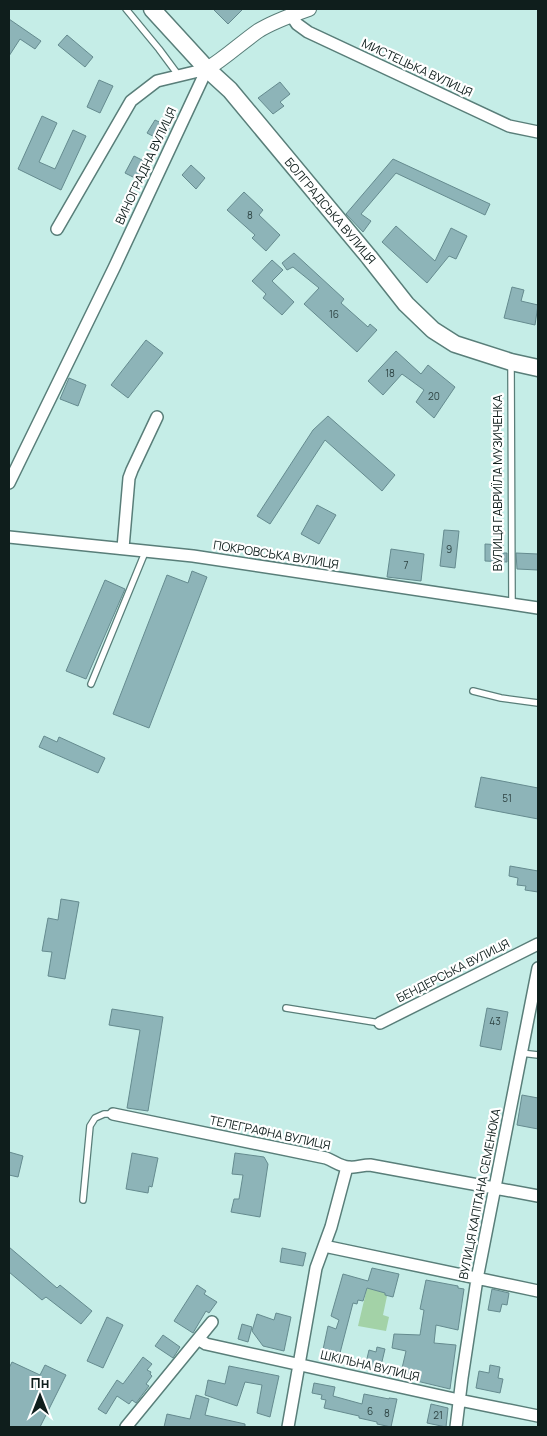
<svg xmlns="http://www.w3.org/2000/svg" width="547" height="1436" viewBox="0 0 547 1436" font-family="Manrope,sans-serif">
<rect width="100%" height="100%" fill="#c5ede7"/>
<path fill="#a3d2a7" d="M367 1288 385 1293V1295L387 1296 383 1315 389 1317 386 1331 358 1326Z"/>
<path fill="#8db4b8" stroke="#658b8f" d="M213 9H243L228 24Z
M9 19 41 41 35 49 20 39 9 56Z
M67 35 93 57 85 67 58 45Z
M99 80 113 86 100 113 87 107Z
M280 82 290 94 280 102 284 106 273 114 258 98Z
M42 116 57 123 39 162 55 169 73 130 86 136 61 190 18 169Z
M155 120 170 127 162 141 147 133Z
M134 156 150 164 141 181 125 173Z
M393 159 490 204 485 215 396 173 361 214 371 221 363 232 346 214Z
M191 165 205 178 196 189 182 175Z
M244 192 263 210 259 215 280 235 266 251 252 238 255 235 227 210Z
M396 226 435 261 451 228 467 236 456 259 449 256 427 283 382 242Z
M294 253 344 299 341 303 368 327 370 324 377 330 357 352 304 304 319 288 293 267 287 270 282 263Z
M272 260 283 270 272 281 294 302 282 315 263 298 266 294 252 281Z
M512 287 524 290 521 301 538 305 535 325 504 318Z
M146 340 163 353 128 398 111 385Z
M396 351 421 374 428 365 455 387 434 418 416 402 424 390 402 374 383 395 368 381Z
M69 378 86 385 78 406 60 399Z
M328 416 395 475 382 491 325 440 270 524 257 516 313 430Z
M317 505 336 515 319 544 301 534Z
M444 530 459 531 455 568 440 566Z
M485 544 503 545V553H507V562L485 561Z
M391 549 424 554 421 581 387 577Z
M516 553 538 554V570L517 569Z
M192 571 207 577 149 728 113 714 167 575 188 583Z
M105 580 125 589 86 679 66 671Z
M44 736 57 742 59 737 105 758 98 773 39 747Z
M481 777 538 788V819L475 807Z
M510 866 538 871V892L525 890 526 886 517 885 518 878 509 876Z
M61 899 79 902 65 979 48 976 52 952 42 951 48 918 58 920Z
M487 1008 508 1012 501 1050 480 1046Z
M112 1009 163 1017 148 1111 127 1108 140 1030 109 1025Z
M522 1095 538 1098V1129L517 1125Z
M9 1152 23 1156 18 1177 9 1175Z
M132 1153 158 1158 152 1187 149 1186 148 1193 126 1189Z
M235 1153 264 1157 268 1164 260 1217 231 1212 234 1199H239L243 1175 232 1174Z
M9 1247 57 1288 60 1285 92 1311 81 1324 46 1297 42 1300 9 1272Z
M282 1248 306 1253 303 1266 280 1262Z
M372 1268 399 1274 393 1297 385 1295V1293L367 1288 363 1301 358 1300 357 1304 353 1303 340 1353 345 1354 343 1364 321 1359 328 1326 336 1329 339 1320 331 1316 343 1274 368 1281Z
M426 1280 458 1286V1288L464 1289 458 1330 436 1325 434 1343 456 1345 450 1389 400 1377 406 1351 392 1348 394 1334 420 1335 424 1310 420 1309Z
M197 1285 206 1291 204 1294 217 1302 209 1313 206 1311 193 1333 174 1321Z
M492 1289 509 1293 507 1305 502 1304 500 1312 488 1310Z
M276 1313 291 1317 284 1351 263 1346 252 1331 257 1314 274 1320Z
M107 1317 123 1325 103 1368 87 1361Z
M242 1324 252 1327 248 1342 238 1339Z
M163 1335 180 1347 173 1358 155 1346Z
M377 1347 385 1349 380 1370 365 1367 369 1350 376 1352Z
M143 1357 152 1364 147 1370 151 1372 150 1374 152 1376 146 1384 149 1386 136 1403 132 1400 129 1404 117 1396 106 1414 98 1409 117 1380 123 1384Z
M12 1362 40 1375 45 1365 66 1375 40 1427H9V1368Z
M490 1365 500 1367 498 1378 503 1379 500 1393 476 1388 479 1371 489 1373Z
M229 1366 279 1376 270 1417 257 1413 262 1385 245 1382 237 1406 205 1395 208 1380 225 1384Z
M314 1383 335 1387 333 1396 362 1404 364 1394 389 1399V1398L397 1399 391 1427 377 1424V1422L359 1418V1416L324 1408 326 1400 321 1399 322 1395 312 1393Z
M196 1395 209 1399 205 1415 245 1424V1427H164L167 1414 190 1419Z
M431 1404 448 1408 446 1427 427 1423Z"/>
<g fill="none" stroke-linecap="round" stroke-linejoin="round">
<g stroke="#597e79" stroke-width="8">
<path id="service" d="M126 9 159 49 179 76
M511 364 512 605
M91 684 146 550
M473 691 501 698 538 703
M286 1008 380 1023
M521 1053 538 1055
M83 1200 90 1126 95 1118 104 1114H113"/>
</g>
<g stroke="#597e79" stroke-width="14">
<path id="minor" d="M291 15 297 24 308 32 509 126 538 132
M57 229 131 101 157 81 207 69
M9 483 114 268 207 69
M9 537 193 556 538 608
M123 548 129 478 132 470 157 417
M380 1023 538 944
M113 1114 326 1158C334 1161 341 1167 349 1167 356 1168 362 1165 370 1165L538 1196
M324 1246 538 1291
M198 1339 206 1344 459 1400 538 1416
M126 1427 212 1322
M288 1427 316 1268 331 1227 347 1167
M456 1427 462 1378 477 1279 538 968"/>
</g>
<g stroke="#597e79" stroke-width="16">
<path id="tertiary" d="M207 69C225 58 241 43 258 31 274 21 292 15 309 9"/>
</g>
<g stroke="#597e79" stroke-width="19">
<path id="secondary" d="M152 9 207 69 230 90 369 257 406 304 433 330 455 344 511 362 538 368"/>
</g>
<use href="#service" stroke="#fff" stroke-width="5.5"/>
<use href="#minor" stroke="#fff" stroke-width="11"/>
<use href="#tertiary" stroke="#fff" stroke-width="14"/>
<use href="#secondary" stroke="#fff" stroke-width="16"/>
</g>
<g text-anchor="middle" stroke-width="4.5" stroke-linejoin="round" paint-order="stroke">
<g font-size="10" fill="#2e4443">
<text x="250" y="219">8</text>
<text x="334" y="318">16</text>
<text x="390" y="377">18</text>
<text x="434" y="400">20</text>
<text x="449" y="553">9</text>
<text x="406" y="569">7</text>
<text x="507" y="802">51</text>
<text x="495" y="1025">43</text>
<text x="370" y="1415">6</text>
<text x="387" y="1417">8</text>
<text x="438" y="1419">21</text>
</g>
<g font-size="12" fill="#0f1e1c" stroke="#fff">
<text transform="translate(417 68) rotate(25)" y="4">МИСТЕЦЬКА ВУЛИЦЯ</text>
<text transform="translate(146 166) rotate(-65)" y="4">ВИНОГРАДНА ВУЛИЦЯ</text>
<text transform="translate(330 211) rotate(50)" y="4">БОЛГРАДСЬКА ВУЛИЦЯ</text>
<text transform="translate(498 483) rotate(-90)" y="4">ВУЛИЦЯ ГАВРИЇЛА МУЗИЧЕНКА</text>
<text transform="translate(276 555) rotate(9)" y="4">ПОКРОВСЬКА ВУЛИЦЯ</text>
<text transform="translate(453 971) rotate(-27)" y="4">БЕНДЕРСЬКА ВУЛИЦЯ</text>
<text transform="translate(270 1133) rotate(12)" y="4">ТЕЛЕГРАФНА ВУЛИЦЯ</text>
<text transform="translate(480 1194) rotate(-79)" y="4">ВУЛИЦЯ КАПІТАНА СЕМЕНЮКА</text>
<text transform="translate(370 1366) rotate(13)" y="4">ШКІЛЬНА ВУЛИЦЯ</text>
</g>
</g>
<rect width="547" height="1436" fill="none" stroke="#0f1e1c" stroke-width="20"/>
<g transform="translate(40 1396)" stroke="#ffffff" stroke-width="4" paint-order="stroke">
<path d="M0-4L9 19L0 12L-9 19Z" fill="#0f1e1c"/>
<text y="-8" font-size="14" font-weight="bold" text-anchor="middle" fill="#0f1e1c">Пн</text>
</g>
</svg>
